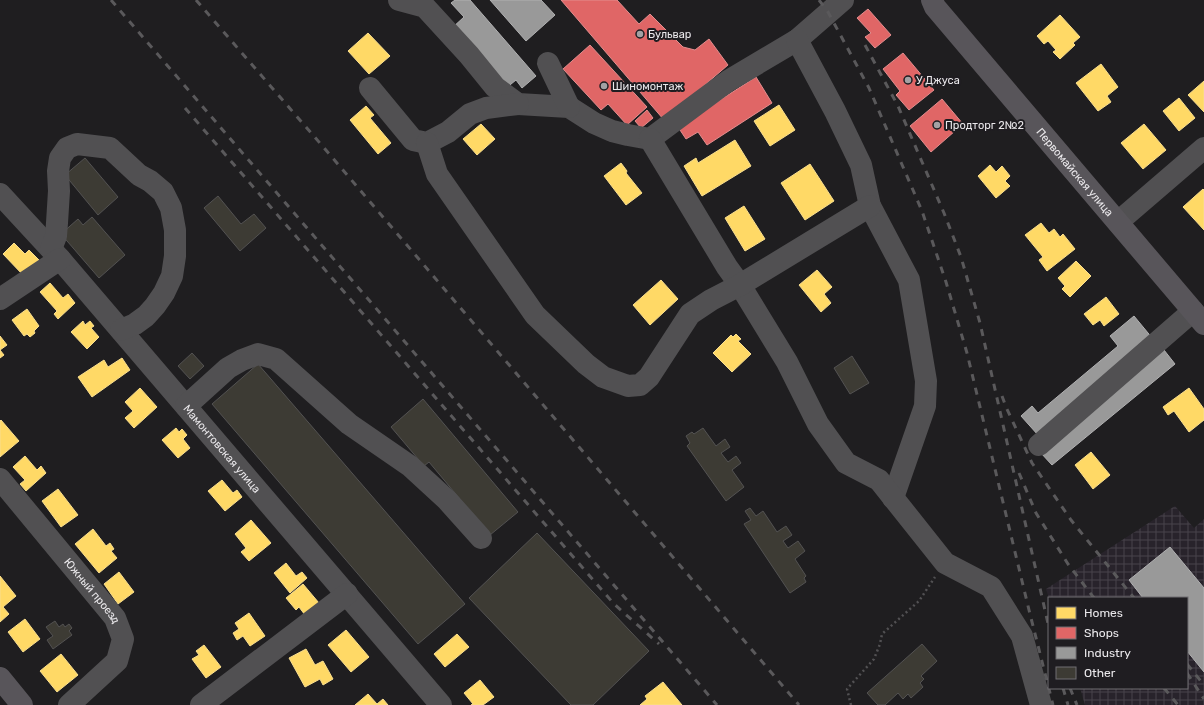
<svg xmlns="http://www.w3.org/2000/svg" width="1204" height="705" viewBox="0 0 1204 705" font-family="Rubik,sans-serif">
<defs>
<pattern id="industrial-grid" width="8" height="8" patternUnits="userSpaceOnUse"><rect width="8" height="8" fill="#28232b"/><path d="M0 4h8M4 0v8" fill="none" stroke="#47434a"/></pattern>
</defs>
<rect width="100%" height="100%" fill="#1f1e20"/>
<path fill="url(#industrial-grid)" d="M1175 506 1194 528 1204 519V705H1085L1080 688H1187V598H1049L1046 589Z"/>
<path fill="#ffd966" stroke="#f9de8e" d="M1060 15 1080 37 1073 43 1075 45 1060 59 1053 52 1056 50 1048 41 1044 44 1037 36Z
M368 33 390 56 369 74 348 51Z
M1101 64 1118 87 1107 96 1111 102 1098 111 1076 83Z
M1204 81V112L1188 95Z
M1179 98 1195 118 1179 131 1163 111Z
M779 105 795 130 770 146 754 121Z
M366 106 374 115 370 118 391 143 378 154 350 120Z
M481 124 495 139 477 155 463 139Z
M1144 124 1166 150 1143 169 1121 143Z
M735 140 751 166 702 196 684 166 696 158 698 163Z
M621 163 627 171 626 173 642 193 626 205 604 176Z
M810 164 834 201 805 220 781 183Z
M990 165 996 172 1002 166 1010 176 1005 181 1010 186 996 198 978 176Z
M1203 189 1204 190V230L1183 207Z
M744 206 765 239 745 251 725 218Z
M1041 223 1049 233 1054 229 1060 237 1063 234 1075 249 1047 271 1039 260 1043 257 1025 235Z
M14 243 25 254 29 250 39 260 23 275 3 254Z
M1076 261 1091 276 1070 297 1062 289 1065 286 1058 278Z
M817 270 832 287 824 294 831 303 821 312 799 285Z
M661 280 678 299 650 325 633 305Z
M50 283 63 298 68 294 75 303 58 319 54 314 57 311 40 292Z
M1106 297 1119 314 1104 326 1100 320 1093 325 1084 314Z
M27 309 39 326 34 331 35 333 30 337 27 334 24 336 12 320Z
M83 321 85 325 90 321 94 326 91 328 99 337 87 349 71 332Z
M736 334 741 339 738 341 751 354 732 372 713 353 731 335 733 337Z
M0 336 7 345 0 350 4 355 0 358Z
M122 358 130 370 92 397 78 377 104 360 108 367Z
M140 388 157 407 134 428 125 418 133 411 125 402Z
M1189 388 1204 409V420L1189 432 1174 411 1168 415 1163 407Z
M1 420 19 441 0 457V421Z
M176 428 179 432 182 429 187 435 183 439 190 448 178 458 162 440Z
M1091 452 1110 475 1093 489 1075 465Z
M25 456 37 470 41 466 46 473 26 491 20 484 25 480 13 467Z
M222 480 233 493 237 490 242 497 225 511 208 491Z
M58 489 78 515 61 527 42 501Z
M251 520 271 543 249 561 241 552 246 548 235 534Z
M93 529 106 546 110 543 114 549 111 551 117 558 99 573 75 544Z
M286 563 296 576 302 572 307 578 290 593 274 573Z
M119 572 134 592 118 604 104 584Z
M0 576 16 596 3 607 9 614 0 622Z
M303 584 319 603 305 615 299 607 296 610 286 598Z
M249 613 265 636 250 646 243 636 237 640 233 633 239 629 235 623Z
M25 619 40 639 23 652 8 632Z
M346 630 369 657 351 672 328 645Z
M457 634 469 647 445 667 434 654Z
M204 645 221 667 206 678 192 659 199 655 196 651Z
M306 649 315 665 323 661 333 679 323 685 320 679 305 687 289 658Z
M61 654 78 675 57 692 40 671Z
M480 680 494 697 483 705H471L473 704 464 693Z
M663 682 682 705H640L647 699 645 696Z
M368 694 377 704 383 699 388 705H355Z"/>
<path fill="#e06666" stroke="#e38d8e" d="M561 0H617L639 24 650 14 683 47 695 50 709 39 728 65 664 120Z
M868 9 891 35 875 48 865 37 871 33 857 18Z
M590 45 647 107 627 125 608 104 601 110 563 69Z
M903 53 934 90 909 110 896 95 900 91 883 69Z
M756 77 772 103 707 145 698 132 686 139 678 127Z
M942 99 963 124 931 152 910 126Z
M647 110 653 118 641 128 635 121Z"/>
<path fill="#999" stroke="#b1b1b2" d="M455 0H470L536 76 522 88 516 80 505 89 452 28 464 17 451 3Z
M490 0H541L555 15 526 41Z
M1134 316 1153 339 1038 435 1021 416 1032 406 1038 413 1118 346 1110 336Z
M1164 350 1175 364 1052 465 1040 452Z
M1170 547 1204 588V672L1187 651V598H1143L1129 580Z"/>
<path fill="#3d3b34" stroke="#535252" d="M85 158 118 197 98 215 65 175Z
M218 196 241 224 254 214 266 228 240 251 204 208Z
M92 217 125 255 99 278 61 234 78 219 83 225Z
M192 353 204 366 190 379 178 366Z
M852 356 869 383 850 394 834 368Z
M258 364 465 604 418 644 212 404Z
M423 399 518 512 490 535 429 462 424 466 391 427Z
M703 428 716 446 725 439 730 447 721 453 728 462 736 456 741 463 732 470 744 487 726 501 687 446 690 443 686 436 692 432 694 434Z
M750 508 756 516 763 511 777 532 786 526 792 535 783 541 788 548 798 541 805 551 795 559 806 576 804 578 806 582 790 593 744 524 751 520 745 511Z
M537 533 649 651 593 705H571L469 598Z
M55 621 59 627 63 624 65 627 69 624 72 628 69 631 72 635 53 649 47 640 53 636 46 627Z
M922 644 937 661 921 676 924 679 920 683 923 687 911 698 908 694 903 699 898 693 885 705H878L867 693Z"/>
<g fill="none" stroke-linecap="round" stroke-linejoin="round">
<path stroke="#525153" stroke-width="2.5" stroke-dasharray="2 3" stroke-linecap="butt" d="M851 705 847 689 874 659 880 644 882 634 919 601 935 577"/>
<g stroke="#515052" stroke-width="22">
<path d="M399 0 425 7 469 55 495 87 518 104 569 107 594 123 612 131 628 135 650 139 728 81 797 40 843 0"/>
<path d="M797 40 835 111 861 165 870 206 909 280 926 381 925 406 893 498"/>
<path d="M548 63 569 107"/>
<path d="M370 88 413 140 427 143 448 132 470 114 486 108 518 104"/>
<path d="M650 139 727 267 740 285 787 362 818 424 846 463 879 480 945 563 991 587 1022 636 1041 705"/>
<path d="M427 143 437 174 535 315 586 364 603 377 628 386 640 385 649 377 690 314 711 300 740 285 870 206"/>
<path id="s1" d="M0 194 60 259 441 705"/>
<path d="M1118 222 1204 148"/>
<path d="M51 249 56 236 57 223 59 191 58 171 60 158 67 148 77 144 110 148 139 175 150 181 163 192 171 208 175 230V256L172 276 164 293 155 306 146 316 135 324 121 330"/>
<path d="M0 299 60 259"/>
<path d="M186 406 228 368 242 360 258 354 276 359 349 424 410 466 447 500 481 538"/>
<path d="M1039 445 1193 311"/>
<path id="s2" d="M0 479 115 618 123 639 117 661 69 705"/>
<path d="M201 705 347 594"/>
</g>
<g stroke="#58555a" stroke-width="22">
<path id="s3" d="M932 0 935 7 1204 324"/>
<path d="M0 678 22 705"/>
</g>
<path stroke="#5a595b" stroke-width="3" stroke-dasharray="7 7" stroke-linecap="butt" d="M111 0 717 705
M196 0 325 149 799 705
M819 0 828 12 869 88 922 211 946 282 967 353 1029 610 1053 705
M865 45 898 106 944 213 961 257 980 323 1049 628
M185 108 614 604 659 644
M1002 396 1006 407 1032 463 1071 520 1134 598
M1019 473 1036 513 1068 564 1094 598
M1187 664 1204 685
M1187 673 1204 699
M1063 688 1068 705
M1070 688 1077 705
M1164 688 1178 705"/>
</g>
<g fill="#a3a1a4" stroke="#1f1d21" stroke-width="1.5">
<circle cx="640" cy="34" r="4"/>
<circle cx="908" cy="80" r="4"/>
<circle cx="604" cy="86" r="4"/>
<circle cx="937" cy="125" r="4"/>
</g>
<g text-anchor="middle" stroke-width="4" stroke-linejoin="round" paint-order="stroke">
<g font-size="11" fill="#eae8eb" stroke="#1f1d21" text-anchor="start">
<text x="648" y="38">Бульвар</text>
<text x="916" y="84">У Джуса</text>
<text x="612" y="90">Шиномонтаж</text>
<text x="945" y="129">Продторг 2№2</text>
</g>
<g font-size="11" fill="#eae8eb" stroke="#1f1d21">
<text dy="4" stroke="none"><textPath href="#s3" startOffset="224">Первомайская улица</textPath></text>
<text dy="4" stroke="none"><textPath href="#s1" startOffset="338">Мамонтовская улица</textPath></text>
<text dy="4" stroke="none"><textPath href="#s2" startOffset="145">Южный проезд</textPath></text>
</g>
</g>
<rect x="1048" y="597" width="140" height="92" fill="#1f1d21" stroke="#706e72"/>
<rect x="1056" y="607" width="20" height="12" fill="#ffd966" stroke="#706e72"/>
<text x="1084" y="617" font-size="12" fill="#eae8eb">Homes</text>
<rect x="1056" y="627" width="20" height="12" fill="#e06666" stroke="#706e72"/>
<text x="1084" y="637" font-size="12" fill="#eae8eb">Shops</text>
<rect x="1056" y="647" width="20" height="12" fill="#999999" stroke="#706e72"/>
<text x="1084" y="657" font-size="12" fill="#eae8eb">Industry</text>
<rect x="1056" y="667" width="20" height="12" fill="#3d3b34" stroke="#706e72"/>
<text x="1084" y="677" font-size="12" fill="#eae8eb">Other</text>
</svg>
